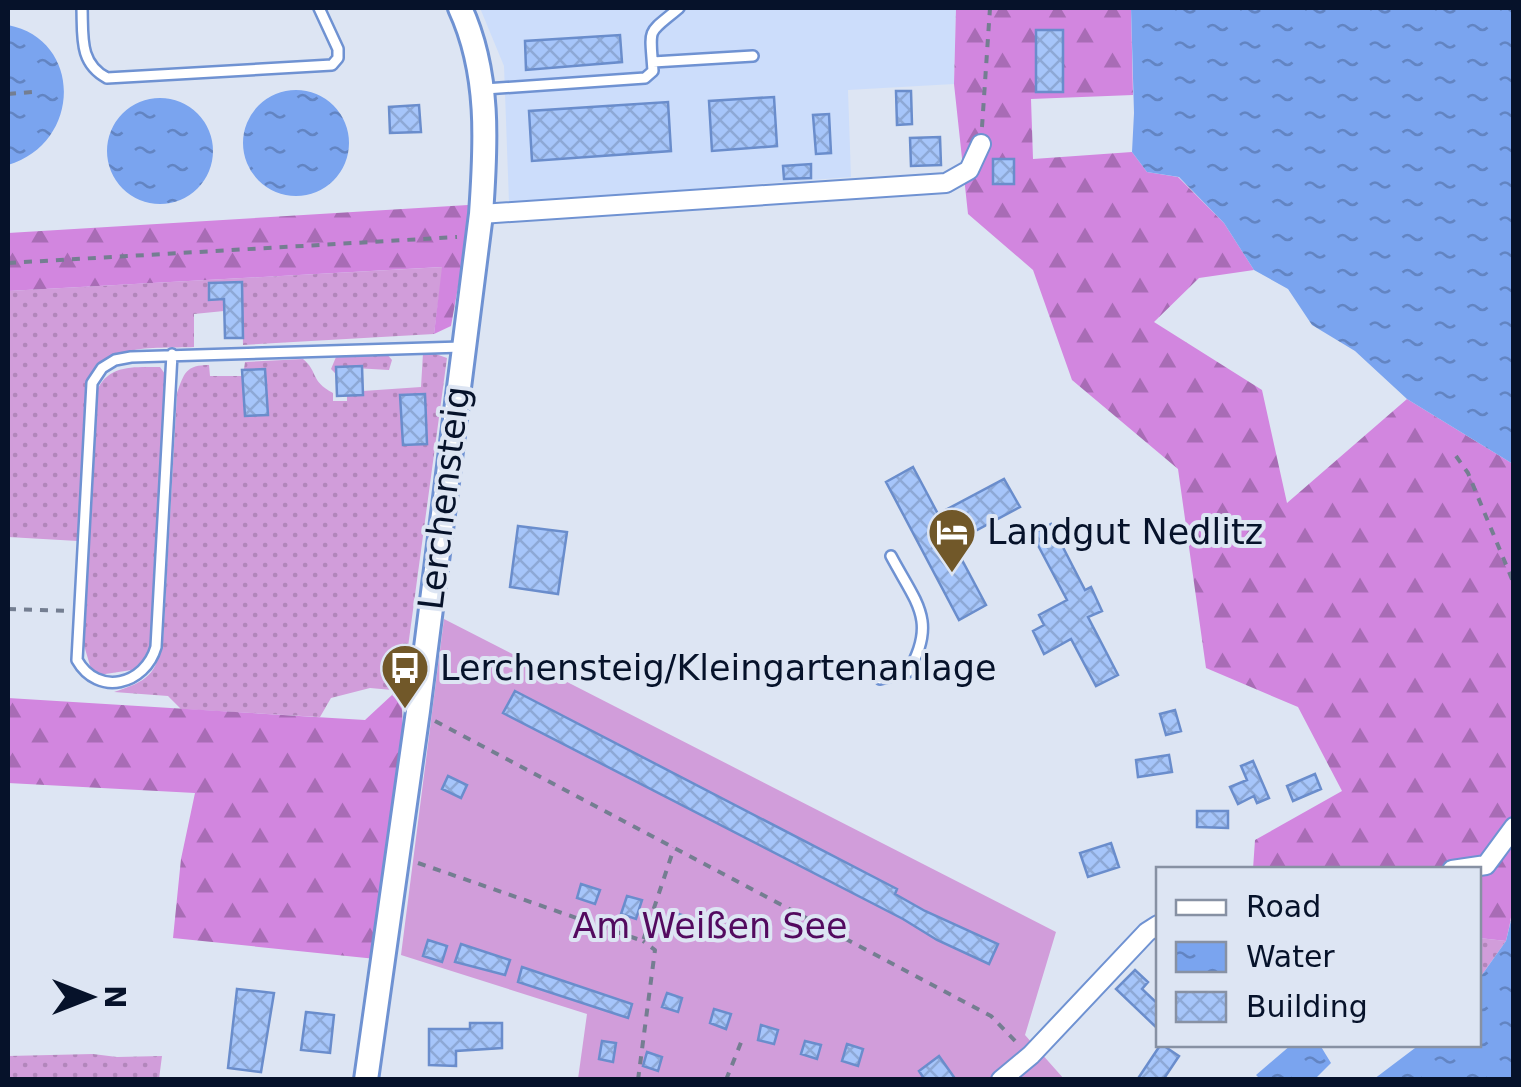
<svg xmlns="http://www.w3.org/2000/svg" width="1521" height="1087" viewBox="0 0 1521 1087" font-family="'DejaVu Sans',sans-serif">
<defs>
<pattern id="grass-dots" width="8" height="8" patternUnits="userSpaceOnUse" patternTransform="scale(2.5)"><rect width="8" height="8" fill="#d19dda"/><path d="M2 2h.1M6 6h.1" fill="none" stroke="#b286bb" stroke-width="1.8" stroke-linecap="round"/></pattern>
<pattern id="forest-firs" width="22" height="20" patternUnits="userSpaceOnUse" patternTransform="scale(2.5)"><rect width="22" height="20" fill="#d286df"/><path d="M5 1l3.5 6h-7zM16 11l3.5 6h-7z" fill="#a86cb5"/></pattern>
<pattern id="water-ripples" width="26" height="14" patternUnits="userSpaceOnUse" patternTransform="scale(2.5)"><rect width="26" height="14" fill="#7aa4ef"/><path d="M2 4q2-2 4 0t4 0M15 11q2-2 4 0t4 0" fill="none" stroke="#6284c2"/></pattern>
<pattern id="building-cross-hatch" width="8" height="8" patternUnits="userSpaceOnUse" patternTransform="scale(2.5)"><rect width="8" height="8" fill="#a6c5fa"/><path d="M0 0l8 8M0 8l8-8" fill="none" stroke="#8da8d6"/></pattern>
</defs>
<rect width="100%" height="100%" fill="#dde5f3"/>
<path fill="#ccddfb" d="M480 8H956L954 84 848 90 851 177 509 203 504 66Z"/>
<path fill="url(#grass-dots)" d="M443 267 434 334 243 345 242 305H225L224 311 194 314V347C152 349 99 341 86 391L78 541 8 537V291Z
M427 351 447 358 403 684 392 695V690L370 688 331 698 320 717 181 709 168 696 114 692C148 681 156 675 163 640L177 393C184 373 186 365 209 365L210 376H243L245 362 303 359C318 371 310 381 333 393V401H347V396L363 395V391L421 387 423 353Z
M386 353 392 360 389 370 337 367 336 374 331 369 336 357Z
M160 367 165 374 151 643 145 661 138 669 99 675 91 669 83 642 96 393C107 364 133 367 160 367Z
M1479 938 1506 941 1479 979Z
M93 1054 117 1057 162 1056 159 1079H8V1056Z"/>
<path fill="url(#forest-firs)" d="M956 8H1131L1133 95 1031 99 1033 159 1132 152 1147 172 1178 177 1224 223 1254 270 1199 278 1154 322 1262 390 1287 503 1407 399 1513 464 1514 833 1509 839C1517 873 1515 907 1506 941L1479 938 1478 870 1253 869 1255 840 1342 791 1298 707 1206 668 1178 469 1072 380 1033 270 968 214 954 84Z
M468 205 466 243 451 326 434 334 442 267 8 291V233Z
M392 695 402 704 403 742 376 959 173 938 181 859 195 793 8 783V698L365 720Z"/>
<path fill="#d19dda" d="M444 619 1056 932 1025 1035 1064 1079H578L587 1014 401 955Z"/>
<path fill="url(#water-ripples)" d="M1131 8H1513V464L1407 399 1355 351 1312 325 1288 289 1254 270 1224 223 1179 177 1147 172 1132 152 1134 113Z
M8 25C84 40 81 144 8 165Z
M243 143a53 53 0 1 1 106 0a53 53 0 1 1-106 0Z
M107 151a53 53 0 1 1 106 0a53 53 0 1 1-106 0Z
M1513 912V1079H1374L1419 1045 1478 1044 1479 979 1506 941Z
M1291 1045H1320L1331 1063 1315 1079H1260L1256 1075Z"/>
<path fill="url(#building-cross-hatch)" stroke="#6a8dcc" stroke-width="2.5" d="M1036 30H1063V92H1036Z
M620 35 622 62 526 70 525 41Z
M896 91H911L912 124 897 125Z
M774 97 777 146 712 151 709 101Z
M668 102 671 151 532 161 529 111Z
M419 105 421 132 390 133 389 107Z
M829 114 831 153 816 154 813 115Z
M940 137 941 165 911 166 910 138Z
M993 159H1014V184H993Z
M811 164V178L784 179 783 166Z
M242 282 243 338H225L224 299 209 300V283Z
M362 366 363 395 337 396 336 367Z
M265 369 268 415 245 416 242 370Z
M425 394 427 444 403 445 400 395Z
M913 467 938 514 1004 479 1020 507 953 543 986 605 959 620 886 482Z
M1051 524 1085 590 1091 587 1102 611 1088 617 1118 675 1096 686 1071 639 1044 654 1033 631 1044 625 1039 615 1067 600 1032 534Z
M518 526 567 532 558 594 510 587Z
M515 691 897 889 895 894 925 911 998 944 989 964 937 940 903 919 503 713Z
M1175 710 1181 731 1166 735 1160 714Z
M1169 755 1172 772 1138 777 1136 760Z
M1253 761 1269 798 1257 803 1254 796 1238 804 1230 787 1247 780 1241 766Z
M1315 774 1321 789 1293 801 1287 786Z
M448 776 467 785 461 798 442 789Z
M1197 811H1228V828L1197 827Z
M1111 843 1119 867 1088 877 1080 853Z
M581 884 600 890 595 904 577 898Z
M627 896 642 900 636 919 621 914Z
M672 912 692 918 686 937 667 931Z
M428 940 447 946 442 962 423 956Z
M461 944 510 960 505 975 455 962Z
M522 967 632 1004 628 1018 518 982Z
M1135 970 1148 982 1142 989 1158 1004V1029L1116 989Z
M237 989 274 993 261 1072 228 1068Z
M667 993 682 998 678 1012 662 1007Z
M714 1009 731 1014 726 1029 710 1023Z
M306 1012 334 1015 330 1053 301 1050Z
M470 1023H502V1048L456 1051V1066L429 1065V1029H470Z
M761 1025 778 1030 774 1044 758 1040Z
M602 1041 616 1043 613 1062 599 1059Z
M805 1041 821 1045 817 1059 801 1054Z
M847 1044 863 1049 858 1066 842 1061Z
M1161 1044 1179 1056 1163 1080H1137Z
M647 1052 662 1057 658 1071 643 1066Z
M939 1056 956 1080H925L919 1071Z"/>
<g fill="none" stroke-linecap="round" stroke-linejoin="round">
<g stroke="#6f92d2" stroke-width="14">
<path id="service" d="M82 8C83 37 79 63 107 78L332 65 338 58V49L319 8
M653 62 753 56
M485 89 645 78 653 71C650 25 646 36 679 8
M172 354 156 647C145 685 98 697 77 660L92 383 102 368 115 360 131 357 462 347
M880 679 908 672C938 621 916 603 891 556"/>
</g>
<g stroke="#6f92d2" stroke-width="22">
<path id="minor" d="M481 214 946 183 969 170 981 144
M1452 870 1486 865 1514 827
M1001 1080 1031 1055 1147 932 1158 925"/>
</g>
<g stroke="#6f92d2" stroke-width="28">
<path id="tertiary" d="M366 1080 418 711 481 214C486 144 490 73 460 8"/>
</g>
<path stroke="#747e91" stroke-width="4" stroke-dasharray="8 8" stroke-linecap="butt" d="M8 94 32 92
M982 127 990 8
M8 263 457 237
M1456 456 1468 473 1514 584
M8 609 69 611
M435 721 991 1016 1020 1046
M418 863 643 941 674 848
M638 1080 655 950 643 941
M726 1080 742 1040"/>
<use href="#service" stroke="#fff" stroke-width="9"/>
<use href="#minor" stroke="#fff" stroke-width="18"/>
<use href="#tertiary" stroke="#fff" stroke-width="22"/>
</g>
<defs>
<g id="hotel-pin" transform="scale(2.5)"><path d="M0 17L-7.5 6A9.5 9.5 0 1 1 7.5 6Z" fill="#715829" stroke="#dde5f3"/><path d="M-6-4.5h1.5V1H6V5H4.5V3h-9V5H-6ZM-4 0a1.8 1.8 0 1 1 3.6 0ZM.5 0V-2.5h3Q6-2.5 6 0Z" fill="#fff"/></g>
<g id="bus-pin" transform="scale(2.5)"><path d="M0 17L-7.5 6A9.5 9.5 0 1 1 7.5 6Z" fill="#715829" stroke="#dde5f3"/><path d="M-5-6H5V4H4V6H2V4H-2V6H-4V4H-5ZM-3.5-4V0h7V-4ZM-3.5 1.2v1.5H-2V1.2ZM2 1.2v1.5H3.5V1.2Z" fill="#fff"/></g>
</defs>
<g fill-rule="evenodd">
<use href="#hotel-pin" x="952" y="532"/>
<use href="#bus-pin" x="405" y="668"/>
</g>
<g text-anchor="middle" stroke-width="8" stroke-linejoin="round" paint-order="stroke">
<g font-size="35" fill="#06122a" stroke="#dde5f3">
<text transform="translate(444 498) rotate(-83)" y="12">Lerchensteig</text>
</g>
<g font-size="35" fill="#06122a" stroke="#dde5f3" text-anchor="start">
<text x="987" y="544">Landgut Nedlitz</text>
<text x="440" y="680">Lerchensteig/Kleingartenanlage</text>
</g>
<g font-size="35" fill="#530a5f" stroke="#dde5f3">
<text x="710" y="938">Am Weißen See</text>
</g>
</g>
<rect width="1521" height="1087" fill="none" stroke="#06122a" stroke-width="20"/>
<rect x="1156" y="867" width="325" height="180" fill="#dde5f3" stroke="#8791a3" stroke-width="2.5"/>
<rect x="1176" y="900" width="50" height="15" fill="#ffffff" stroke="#8791a3" stroke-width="2.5"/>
<text x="1246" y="917" font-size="30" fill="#06122a">Road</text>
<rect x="1176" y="942" width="50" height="30" fill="url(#water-ripples)" stroke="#8791a3" stroke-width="2.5"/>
<text x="1246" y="967" font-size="30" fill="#06122a">Water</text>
<rect x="1176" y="992" width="50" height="30" fill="url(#building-cross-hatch)" stroke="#8791a3" stroke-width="2.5"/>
<text x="1246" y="1017" font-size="30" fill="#06122a">Building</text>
<g transform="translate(90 997) rotate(90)" stroke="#dde5f3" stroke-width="8" paint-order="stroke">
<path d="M0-8L18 38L0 25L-18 38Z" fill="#06122a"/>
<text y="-15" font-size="28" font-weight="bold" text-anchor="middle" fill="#06122a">N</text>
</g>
</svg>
